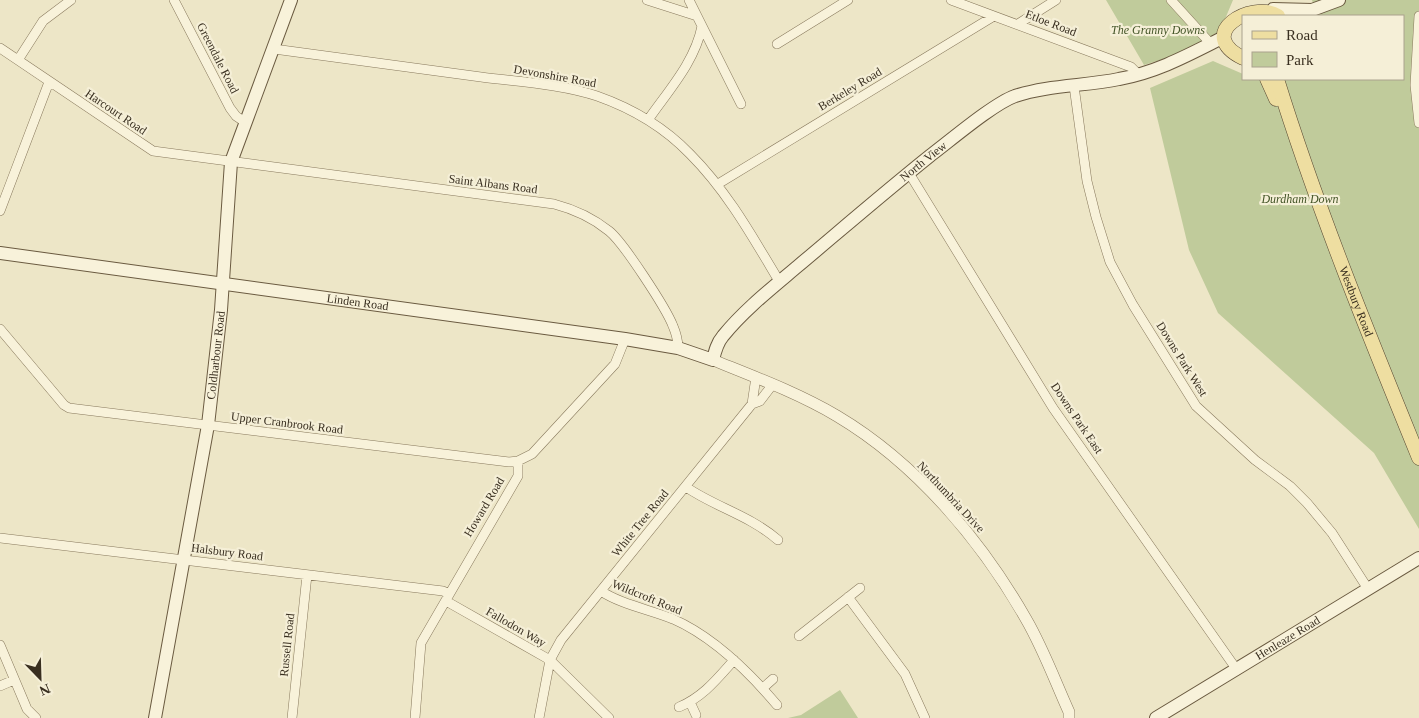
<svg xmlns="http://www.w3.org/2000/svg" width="1419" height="718" viewBox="0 0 1419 718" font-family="'Times New Roman',serif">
<rect width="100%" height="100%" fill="#ede6c7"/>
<path fill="#c0cb9b" d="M1106 0H1233L1215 43 1144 65Z
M1312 0H1419V529L1374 453 1218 313 1189 250 1150 88 1213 61 1243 74V79H1403V16H1317Z
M840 690 858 718H788L801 715Z"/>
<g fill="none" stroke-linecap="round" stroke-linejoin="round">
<g stroke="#88795d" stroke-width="10">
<path id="minor" d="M174 0 230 108 236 116 245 122
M647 0 697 16
M689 0 741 104
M951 0 1131 67 1139 75
M1171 0 1211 44
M1419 16 1415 85 1419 123
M1018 24 1056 0
M777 44 848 0
M0 48 153 151 554 204C573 209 593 218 609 231 623 242 666 308 673 326 676 333 678 341 678 348
M274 49C343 58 412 68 481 77 519 82 561 84 597 96 631 108 665 128 690 154 727 191 752 236 779 281
M18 60 43 21 71 0
M1074 86 1087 181 1096 217 1110 262 1133 305 1196 406 1255 460 1290 486 1307 503 1332 533 1368 589
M648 120C668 91 695 62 702 26
M909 173 1053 408 1237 670
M718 184 994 16
M0 211 49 82
M0 329 64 405 69 408 509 462 518 461 532 454 615 364 625 339
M752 404 756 377
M686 487C715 507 749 515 778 540
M0 538 443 591 449 594
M601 591C620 604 651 610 673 619 714 637 749 672 777 705
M848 597 905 674 925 718
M446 601 550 660 609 718
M799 636 860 588
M0 645 27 709 36 718
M0 686 14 680
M763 688 773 679
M690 702 696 715
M679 707C703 697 717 679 734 660
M292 718 307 575
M415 718 421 643 518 476V461
M539 718 550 660 561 640 752 404 760 401 773 384"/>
</g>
<g stroke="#88795d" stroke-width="12">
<path id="tertiary" d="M713 360C755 377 798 393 837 416 916 463 981 540 1026 619 1043 648 1055 681 1069 712V718"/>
</g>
<g stroke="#6a5a40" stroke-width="14">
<g id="secondary">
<path d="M1273 9 1312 10"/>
<path d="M1303 16 1312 10 1339 0"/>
<path id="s1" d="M0 253 625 339 678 348 713 360C715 351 717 343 723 336 744 310 772 288 798 266 842 229 886 191 931 155 951 140 993 104 1015 96 1048 85 1085 86 1119 79 1158 72 1190 54 1224 37"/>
<path id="s2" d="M155 718 208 425 221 310 231 162 291 0"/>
<path id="s3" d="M1156 718 1419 558"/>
</g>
</g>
<g stroke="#564631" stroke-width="15">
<g id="primary">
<path d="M1243 58C1194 34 1251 0 1278 16"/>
<path d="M1267 79 1276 99"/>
<path id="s4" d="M1277 79C1317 208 1368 333 1419 458"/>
</g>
</g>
<use href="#minor" stroke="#f8f2da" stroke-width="9"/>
<use href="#tertiary" stroke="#f8f2da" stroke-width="11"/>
<use href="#secondary" stroke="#f8f2da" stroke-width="12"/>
<use href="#primary" stroke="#eedea1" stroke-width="14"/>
</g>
<g text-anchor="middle" stroke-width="4.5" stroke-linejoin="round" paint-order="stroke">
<g font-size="12" fill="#392f20" stroke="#f5efd7">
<text transform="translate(1051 23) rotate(21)" y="4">Etloe Road</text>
<text transform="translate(218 58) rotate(63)" y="4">Greendale Road</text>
<text transform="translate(555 76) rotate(10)" y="4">Devonshire Road</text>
<text transform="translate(850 89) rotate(-31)" y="4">Berkeley Road</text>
<text transform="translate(116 112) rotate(34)" y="4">Harcourt Road</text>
<text dy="4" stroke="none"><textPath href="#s1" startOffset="1014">North View</textPath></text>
<text transform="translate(493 184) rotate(7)" y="4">Saint Albans Road</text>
<text dy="4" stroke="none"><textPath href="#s1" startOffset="361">Linden Road</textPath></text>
<text dy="4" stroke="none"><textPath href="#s4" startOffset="236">Westbury Road</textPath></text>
<text dy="4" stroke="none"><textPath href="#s2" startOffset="368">Coldharbour Road</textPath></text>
<text transform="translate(1182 359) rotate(58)" y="4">Downs Park West</text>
<text transform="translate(1077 418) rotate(56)" y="4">Downs Park East</text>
<text transform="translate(287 423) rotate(7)" y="4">Upper Cranbrook Road</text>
<text transform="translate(951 497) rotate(47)" y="4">Northumbria Drive</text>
<text transform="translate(484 507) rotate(-59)" y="4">Howard Road</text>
<text transform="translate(640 523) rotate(-51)" y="4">White Tree Road</text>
<text transform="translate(227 552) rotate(7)" y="4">Halsbury Road</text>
<text transform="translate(647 597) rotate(22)" y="4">Wildcroft Road</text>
<text transform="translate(516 627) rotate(30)" y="4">Fallodon Way</text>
<text dy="4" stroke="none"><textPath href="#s3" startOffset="154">Henleaze Road</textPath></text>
<text transform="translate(287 645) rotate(-84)" y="4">Russell Road</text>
</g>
<g font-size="12" font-style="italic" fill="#445528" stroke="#f5efd7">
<text x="1158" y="34">The Granny Downs</text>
<text x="1300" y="203">Durdham Down</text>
</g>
</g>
<rect x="1242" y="15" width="162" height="65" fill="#f5efd7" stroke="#aaa28e"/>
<rect x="1252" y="31" width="25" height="8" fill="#eedea1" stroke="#aaa28e"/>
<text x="1286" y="40" font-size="15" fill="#392f20">Road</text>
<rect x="1252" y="52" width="25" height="15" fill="#c0cb9b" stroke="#aaa28e"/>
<text x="1286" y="65" font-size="15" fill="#392f20">Park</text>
<g transform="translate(40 678) rotate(157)" stroke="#f5efd7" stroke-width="4" paint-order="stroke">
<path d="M0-4L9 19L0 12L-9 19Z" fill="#392f20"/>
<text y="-8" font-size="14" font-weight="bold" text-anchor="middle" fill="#392f20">N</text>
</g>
</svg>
